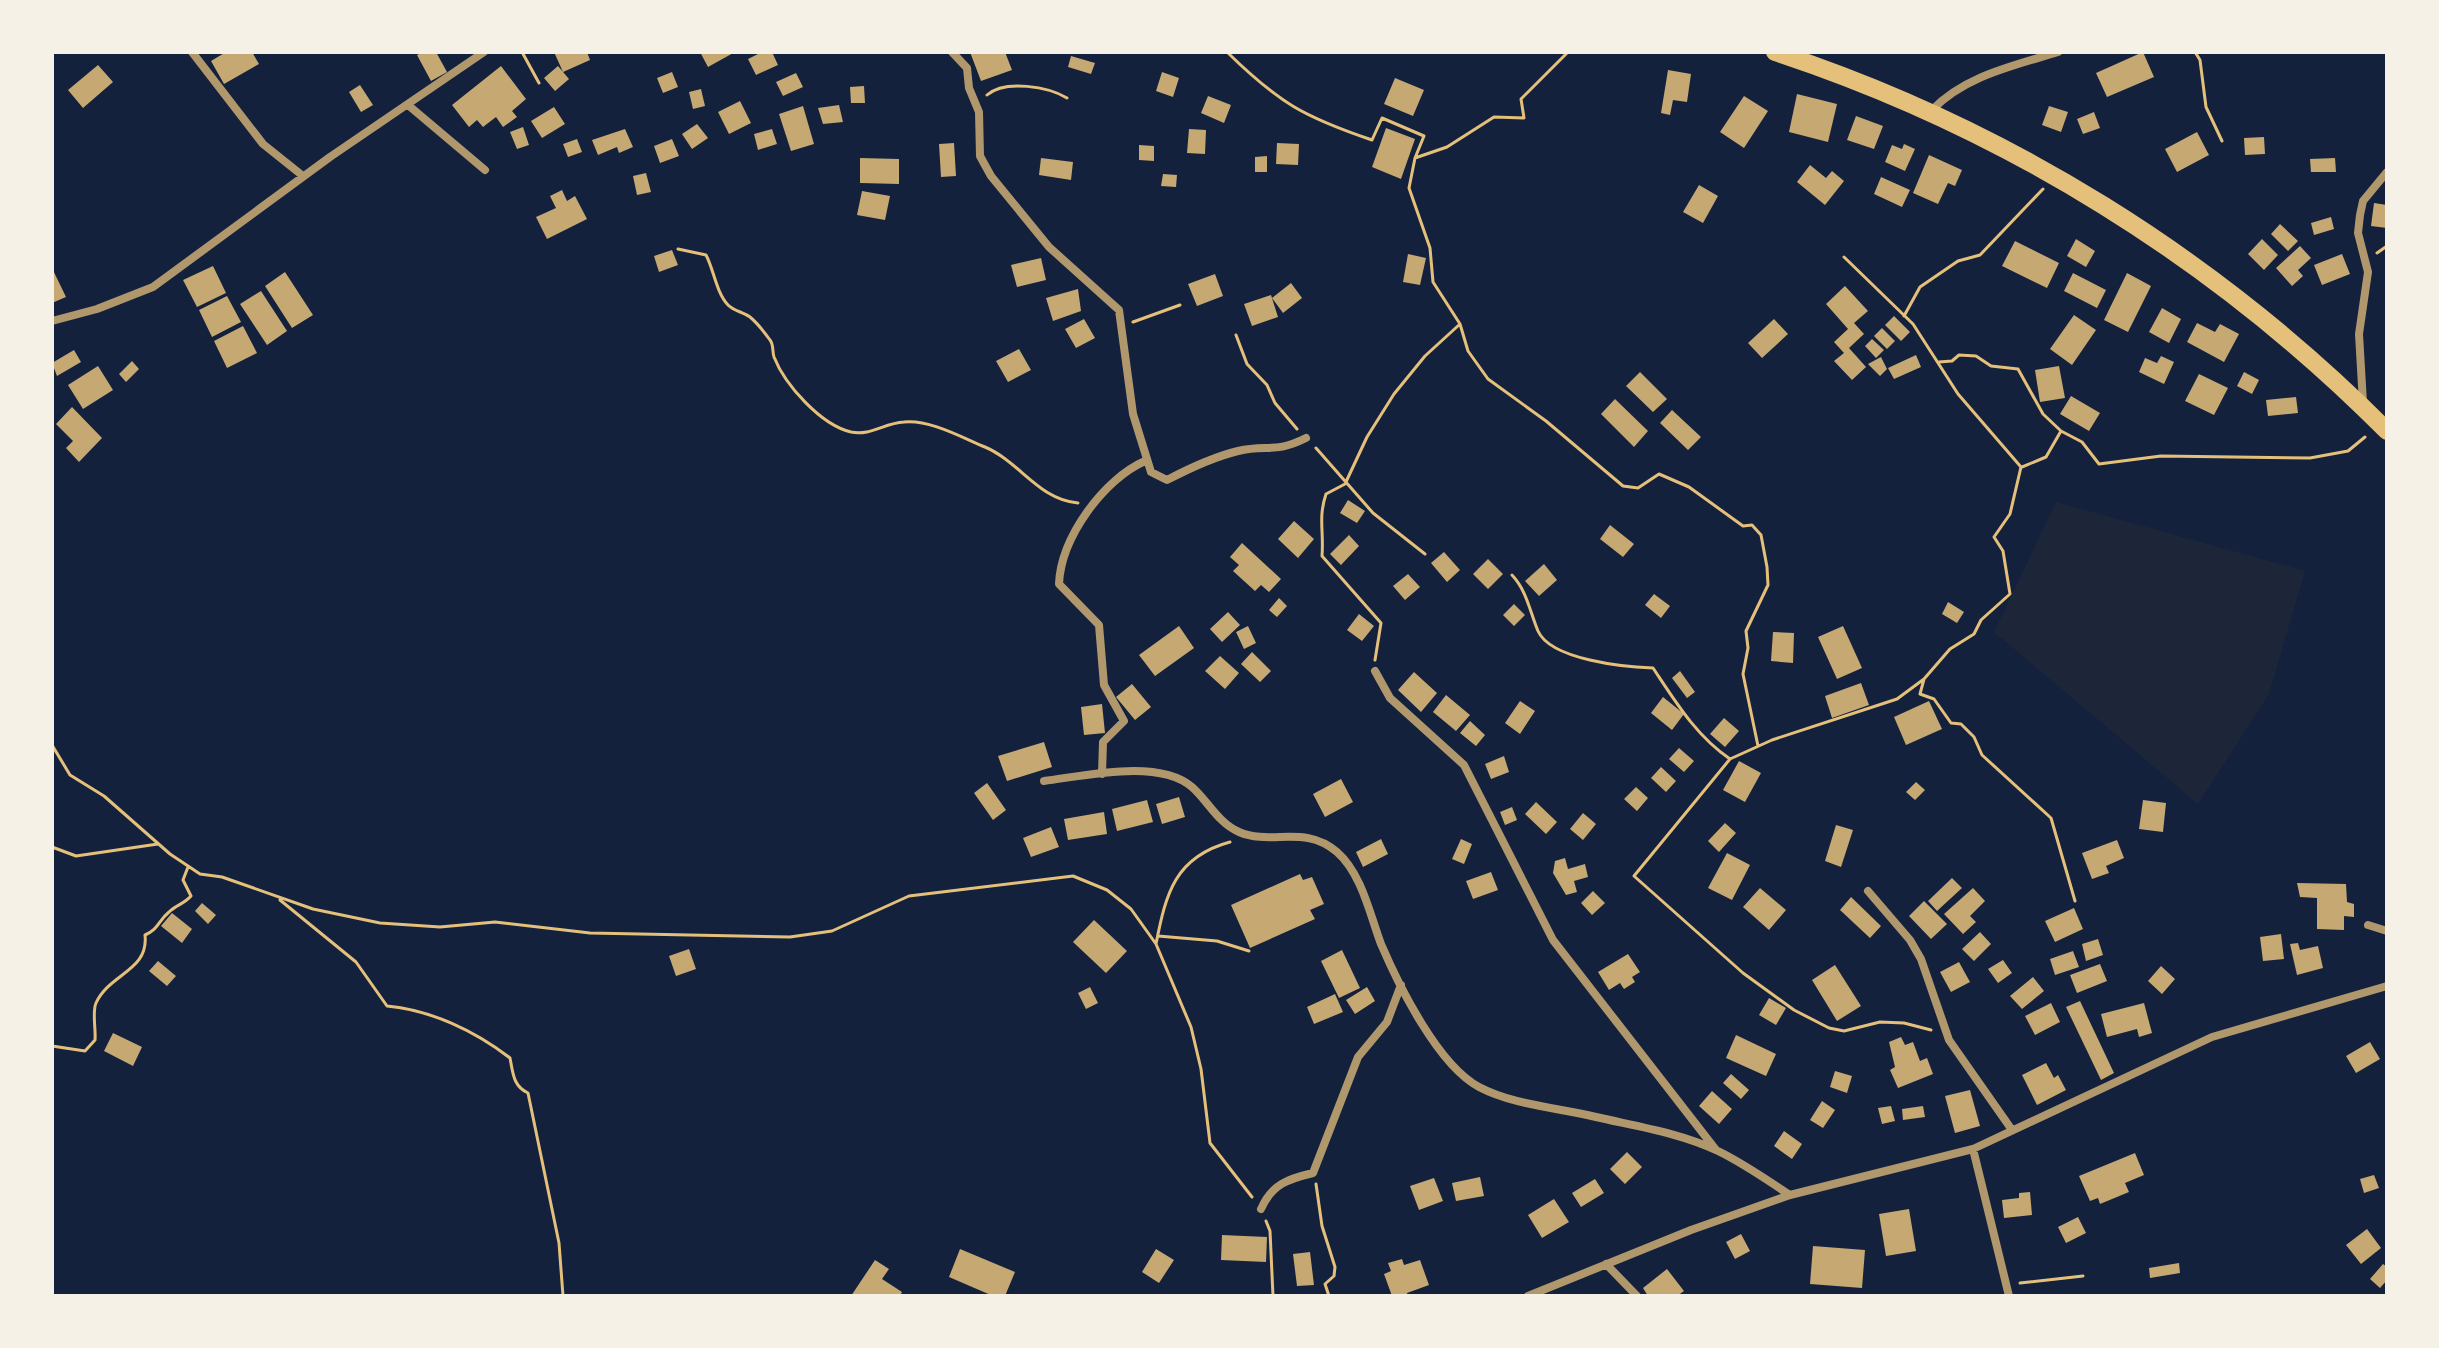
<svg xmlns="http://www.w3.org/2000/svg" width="2439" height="1348" viewBox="0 0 2439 1348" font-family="Lora,serif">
<rect width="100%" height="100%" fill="#14213d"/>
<path fill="#1d2539" d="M2056 502 2305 571 2269 694 2198 804 1994 632Z"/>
<path fill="#c6a872" d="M226 52H252L259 64 224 84 211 61Z
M423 52H436L447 72 431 81 417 55Z
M554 52H587L590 60 563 72Z
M700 52H735L708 67Z
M762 52H772L778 65 756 75 748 59Z
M970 52H1005L1012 70 981 81Z
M2143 52 2154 77 2107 97 2096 73Z
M1071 56 1095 63 1091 74 1068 67Z
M98 65 113 82 83 108 68 90Z
M501 66 526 99 512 111 517 117 503 127 496 117 483 127 477 120 469 127 452 105Z
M558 66 569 79 555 91 544 78Z
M1668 70 1691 74 1687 102 1673 100 1670 115 1661 113Z
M672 72 678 87 663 93 657 78Z
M1162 72 1179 78 1173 97 1156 91Z
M796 73 803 87 783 96 776 82Z
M1395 78 1424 90 1413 116 1384 104Z
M360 85 373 105 361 112 349 92Z
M864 86 865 103H851L850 87Z
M701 89 705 106 693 109 689 92Z
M1797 94 1837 104 1828 142 1789 132Z
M1208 96 1231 105 1224 123 1201 113Z
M1744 96 1768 111 1744 148 1720 132Z
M740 101 751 123 729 134 718 112Z
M839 105 843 122 823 124 818 108Z
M803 106 814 144 791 151 779 114Z
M2049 106 2068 112 2061 132 2042 125Z
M554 107 565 124 542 138 531 121Z
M2094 112 2100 128 2083 134 2077 119Z
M1856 116 1883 126 1874 149 1847 140Z
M697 124 708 138 692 149 682 134Z
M523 127 529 145 517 149 510 132Z
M1386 128 1415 139 1401 179 1372 167Z
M625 129 633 147 619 153 617 147 598 155 592 140Z
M772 129 777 144 758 150 754 134Z
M1189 129 1206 130 1205 154 1187 153Z
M2197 132 2209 155 2177 172 2165 149Z
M2264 137 2265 154 2245 155 2244 138Z
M577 139 582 152 568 157 563 144Z
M672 139 679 156 660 163 654 146Z
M954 143 956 176 941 177 939 144Z
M1277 143 1299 144 1298 165 1276 164Z
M1904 144 1915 149 1905 171 1885 162 1892 145 1902 149Z
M1139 145 1154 146V161L1139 160Z
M1929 155 1962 170 1955 186 1948 183 1938 204 1913 193Z
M1267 156V172H1255V157Z
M860 158 899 159V184L860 183Z
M1041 158 1073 162 1071 180 1039 175Z
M2335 158 2336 172H2311L2310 159Z
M1810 165 1826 178 1832 171 1844 181 1825 205 1797 182Z
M646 173 651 192 637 195 633 176Z
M1163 174 1177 175 1176 187 1161 186Z
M1881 177 1910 190 1902 207 1874 194Z
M1699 185 1718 196 1703 223 1683 212Z
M562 190 567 201 575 196 587 219 547 239 536 217 556 208 550 196Z
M862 191 890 196 885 220 857 215Z
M2374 203 2387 205V228L2371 226Z
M2331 217 2334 229 2314 235 2311 223Z
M2280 224 2298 241 2288 251 2271 234Z
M2076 239 2095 251 2086 267 2067 256Z
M2262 239 2278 255 2264 270 2248 254Z
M2015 241 2059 263 2047 288 2002 266Z
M2300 246 2311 258 2298 270 2303 276 2292 286 2276 268Z
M672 250 678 265 659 272 654 256Z
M1408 254 1426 258 1420 285 1403 282Z
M2342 254 2350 274 2322 285 2314 265Z
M1041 258 1046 280 1017 287 1011 265Z
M213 266 226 293 197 307 183 280Z
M52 268 66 297 52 303Z
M285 272 313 315 292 328 265 286Z
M2073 273 2106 290 2097 308 2064 291Z
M2127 273 2151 286 2128 332 2104 320Z
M1215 274 1223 296 1197 306 1188 284Z
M1291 283 1302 298 1283 313 1272 298Z
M1845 286 1868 311 1854 323 1864 334 1849 348 1866 367 1852 380 1834 361 1844 353 1834 342 1848 329 1826 304Z
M1078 289 1081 311 1053 321 1046 298Z
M261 291 287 331 267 345 240 304Z
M1271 295 1278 317 1252 326 1244 304Z
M227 296 241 322 212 337 199 310Z
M2162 308 2181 319 2169 343 2149 332Z
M2074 315 2096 330 2072 365 2050 349Z
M1894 316 1910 332 1901 341 1885 325Z
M1084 319 1095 338 1076 348 1065 329Z
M1774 319 1788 334 1762 358 1748 343Z
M2197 323 2215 332 2220 324 2239 334 2224 362 2187 342Z
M243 326 257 353 227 368 214 341Z
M1882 328 1895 341 1887 349 1874 336Z
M1872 339 1884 350 1876 358 1865 346Z
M1019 349 1031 370 1008 382 996 361Z
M74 350 81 362 57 376 52 363Z
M1916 355 1921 367 1894 379 1888 368Z
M2161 356 2174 362 2164 384 2139 372 2145 358 2157 363Z
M1881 357 1887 369 1880 376 1868 364Z
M132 361 139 369 126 382 119 374Z
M98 366 113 390 83 409 68 385Z
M2059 366 2065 398 2040 402 2035 370Z
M1640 372 1667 399 1653 412 1626 386Z
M2244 372 2259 380 2252 394 2237 386Z
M2199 374 2228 388 2214 415 2185 401Z
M2071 396 2100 413 2089 431 2060 414Z
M2296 397 2298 413 2268 416 2266 400Z
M1615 399 1648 431 1634 447 1601 414Z
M72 407 102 438 79 462 66 448 73 441 56 424Z
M1672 410 1701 437 1688 450 1660 423Z
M1348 500 1365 511 1357 523 1340 513Z
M1294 521 1314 539 1298 558 1278 539Z
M1610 525 1634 544 1623 557 1600 539Z
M1349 535 1359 546 1341 565 1330 554Z
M1242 543 1281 579 1269 592 1261 585 1255 591 1233 571 1239 565 1230 557Z
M1444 552 1460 570 1447 582 1431 563Z
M1488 559 1503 574 1488 589 1473 574Z
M1544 564 1557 580 1539 596 1525 581Z
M1408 574 1420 587 1405 600 1393 586Z
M1654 594 1670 606 1661 618 1645 605Z
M1279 598 1287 606 1277 617 1269 610Z
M1948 602 1964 612 1957 623 1942 614Z
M1514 604 1525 615 1514 626 1503 615Z
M1228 612 1240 625 1222 642 1210 629Z
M1359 614 1374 626 1362 641 1347 630Z
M1179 626 1194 648 1155 676 1139 655Z
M1248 626 1256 643 1244 649 1236 632Z
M1843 626 1862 668 1837 679 1818 637Z
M1773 632 1794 633 1793 663 1771 661Z
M1252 652 1271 671 1260 682 1241 664Z
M1220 656 1239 673 1225 689 1205 671Z
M1680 671 1695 692 1687 698 1672 678Z
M1414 672 1437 693 1421 712 1398 690Z
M1861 683 1869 705 1832 718 1825 696Z
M1132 684 1151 707 1135 720 1116 697Z
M1446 695 1470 715 1456 731 1433 712Z
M1663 697 1684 714 1672 730 1651 713Z
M1520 701 1535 711 1520 734 1505 723Z
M1929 701 1942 729 1906 745 1894 717Z
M1102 704 1105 733 1084 735 1081 707Z
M1724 718 1739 731 1725 747 1710 734Z
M1470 721 1485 735 1476 746 1460 733Z
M1044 742 1052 767 1007 781 998 756Z
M1679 748 1694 761 1684 772 1669 759Z
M1504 756 1509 772 1491 779 1485 764Z
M1739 761 1761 773 1745 802 1723 790Z
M1661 767 1676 781 1666 792 1651 778Z
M1341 779 1353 802 1325 817 1313 794Z
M1916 782 1925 790 1915 800 1906 792Z
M987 783 1006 810 993 820 974 793Z
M1636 787 1648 798 1637 811 1624 799Z
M1179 797 1185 817 1162 824 1156 804Z
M1147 800 1153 822 1117 831 1112 809Z
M2143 800 2166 803 2163 832 2139 829Z
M1536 802 1557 822 1546 834 1525 814Z
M1512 807 1517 820 1505 825 1500 812Z
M1104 812 1107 834 1068 840 1064 819Z
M1583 813 1596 824 1583 840 1570 829Z
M1725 823 1736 833 1719 852 1708 841Z
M1836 825 1853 830 1841 867 1825 861Z
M1051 827 1059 847 1031 857 1023 838Z
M1381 839 1388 854 1363 867 1356 852Z
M1461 839 1472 844 1464 864 1452 859Z
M2117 840 2124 858 2106 866 2109 873 2092 879 2082 853Z
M1727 853 1750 865 1732 900 1708 888Z
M1565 858 1568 869 1585 864 1588 877 1574 881 1577 892 1566 895 1553 873 1555 861Z
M1491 872 1498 890 1473 899 1466 881Z
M1300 874 1303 880 1312 877 1324 904 1310 910 1315 919 1250 948 1231 905Z
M1952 878 1962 888 1937 911 1928 901Z
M2297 883 2346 884 2347 902 2354 904V917L2344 916V930L2317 929V898L2300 897Z
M1760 888 1786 910 1769 930 1743 907Z
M1973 888 1985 901 1970 916 1976 922 1963 934 1944 914Z
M1593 891 1605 903 1592 915 1581 903Z
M1851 897 1881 926 1870 938 1840 910Z
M1924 901 1947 924 1931 939 1909 916Z
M202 903 216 915 208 924 195 911Z
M2074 908 2083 929 2055 942 2045 921Z
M172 913 192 929 182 943 161 926Z
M1094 920 1127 951 1106 973 1073 942Z
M1980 932 1991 944 1974 961 1962 949Z
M2281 934 2284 959 2263 961 2260 937Z
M2098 939 2103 955 2086 961 2082 944Z
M2298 943 2300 950 2318 946 2323 968 2297 975 2290 944Z
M689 949 696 969 676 976 669 956Z
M1342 950 1360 988 1339 998 1321 961Z
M2073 951 2079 967 2055 975 2050 959Z
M1628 954 1640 972 1632 977 1635 982 1624 989 1620 983 1609 990 1598 972Z
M2003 960 2012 973 1998 983 1988 969Z
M158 961 176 976 167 986 149 971Z
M1959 962 1970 982 1951 992 1940 972Z
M2100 964 2107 981 2077 993 2070 975Z
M1835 965 1861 1006 1837 1021 1812 980Z
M2161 966 2175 979 2162 994 2148 981Z
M2033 977 2044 991 2022 1009 2010 996Z
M1090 987 1098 1003 1086 1009 1078 993Z
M1367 987 1375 1001 1355 1014 1346 1000Z
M1335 994 1343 1012 1314 1024 1307 1007Z
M1769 998 1786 1008 1776 1025 1759 1015Z
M2080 1001 2114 1073 2101 1080 2066 1007Z
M2051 1003 2060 1022 2035 1035 2025 1016Z
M2144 1003 2152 1033 2139 1037 2137 1029 2107 1037 2101 1014Z
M113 1033 142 1047 133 1066 104 1051Z
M1736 1035 1776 1054 1766 1076 1726 1058Z
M1901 1037 1905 1045 1913 1042 1920 1061 1927 1058 1933 1074 1898 1088 1890 1070 1895 1067 1889 1042Z
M2370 1042 2380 1059 2356 1073 2346 1056Z
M2046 1063 2054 1078 2058 1075 2066 1090 2037 1105 2022 1075Z
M1835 1071 1852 1076 1847 1093 1830 1087Z
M1731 1074 1749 1090 1741 1099 1723 1083Z
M1970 1090 1980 1126 1955 1133 1945 1096Z
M1712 1091 1732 1109 1719 1124 1699 1106Z
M1822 1101 1835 1110 1823 1128 1810 1120Z
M1891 1106 1895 1121 1882 1124 1878 1108Z
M1923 1106 1925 1117 1903 1120 1902 1109Z
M1784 1131 1802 1144 1792 1159 1774 1146Z
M1627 1152 1642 1167 1625 1184 1610 1169Z
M2135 1153 2144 1175 2125 1183 2129 1192 2100 1204 2098 1198 2090 1201 2079 1176Z
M2374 1175 2379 1188 2364 1193 2360 1179Z
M1480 1177 1484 1196 1456 1201 1452 1183Z
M1434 1178 1443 1201 1419 1210 1410 1186Z
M1595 1179 1604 1193 1581 1207 1572 1193Z
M2030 1192 2032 1215 2004 1218 2002 1200 2019 1198V1193Z
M1554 1199 1569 1222 1542 1238 1528 1215Z
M1909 1209 1916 1251 1886 1256 1879 1214Z
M2078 1217 2086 1233 2066 1243 2058 1227Z
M2367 1229 2381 1248 2361 1264 2346 1245Z
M1741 1234 1750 1251 1735 1259 1726 1242Z
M1222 1235 1267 1237 1266 1262 1221 1260Z
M1813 1246 1865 1250 1862 1288 1810 1284Z
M960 1249 1015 1272 1005 1296H993L949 1277Z
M1156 1249 1174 1260 1159 1283 1142 1272Z
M1310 1252 1314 1285 1297 1286 1293 1254Z
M1402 1259 1404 1265 1420 1260 1429 1285 1407 1293 1408 1296H1392L1384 1274 1391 1271 1388 1263Z
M875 1260 889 1269 882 1279 902 1292 900 1296H851Z
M2179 1263 2180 1273 2150 1278 2149 1268Z
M2383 1264 2387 1267V1280L2380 1288 2370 1279Z
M1667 1269 1684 1291 1677 1296H1648L1643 1288Z"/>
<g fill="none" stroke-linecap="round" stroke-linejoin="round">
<path stroke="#e5c07b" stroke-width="3" d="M522 52 539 83
M1227 52C1279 103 1304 117 1372 140L1382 118 1424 136 1415 158 1447 147 1494 117 1524 118 1521 99 1568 52
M2195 52 2200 60 2206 107 2222 141
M987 95C1005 79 1049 87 1067 98
M1415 158 1409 188 1430 248 1433 282 1460 324 1468 351 1488 379 1546 421 1623 486 1638 488 1659 474 1689 487 1743 526 1752 525 1761 535 1767 567 1768 585 1746 631 1748 648 1743 674 1758 746
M678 249 706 255C714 270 716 292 728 305 734 311 743 312 750 317 756 322 765 333 770 340 774 345 772 351 774 357 785 385 821 425 851 432 871 436 884 423 904 422 929 419 963 438 985 447 1020 462 1039 500 1078 503
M2377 253 2387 246
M1844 257 1913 324 1958 394 2021 467 2010 514 1994 537 2003 551 2010 594 1981 620 1974 634 1950 649 1924 679 1897 699 1772 740 1730 759 1634 876 1743 973 1794 1010 1829 1028 1844 1031 1880 1022 1904 1023 1931 1030
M1904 316 1920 287 1958 261 1980 255 2043 189
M1133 322 1180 305
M1236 335 1247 364 1267 385 1275 403 1297 429
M1939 362 1952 361 1959 355 1976 356 1991 366 2018 369 2043 414 2061 431 2082 442 2099 464 2161 456 2310 458 2348 451 2365 437
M1316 448 1373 513 1425 554
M2022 467 2046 457 2061 431
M1512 575C1527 591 1530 612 1538 631 1551 660 1625 667 1653 668 1675 701 1696 736 1730 759
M1375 660 1381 623 1322 556C1324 531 1318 518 1326 494L1345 484 1367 437 1394 394 1425 356 1460 324
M1924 679 1920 694 1934 699 1951 723 1961 724 1974 737 1982 755 2051 818 2075 901
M52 745 70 775 104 796 170 854 200 874 222 877 313 909 380 923 440 927 495 922 590 933 790 937 832 931 909 896 1073 876 1107 890 1131 909 1156 944 1191 1027 1201 1069 1210 1143 1252 1197
M52 847 76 856 158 844
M280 900 356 962 387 1006C431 1010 475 1031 510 1058 513 1073 513 1086 528 1093L559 1243 563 1296
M1158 936 1217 941 1249 951
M1156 944C1166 893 1175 857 1230 842
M52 1046 85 1051 95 1040C96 1029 92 1012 96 1003 110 973 149 971 145 935 159 929 158 921 169 912 176 905 184 904 191 896L183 880 188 867
M1316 1184 1322 1226 1335 1267 1334 1276 1325 1284 1329 1296
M1266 1221 1270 1231 1273 1296
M2020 1283 2083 1276"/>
<path stroke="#b1986c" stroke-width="8" d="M192 52 263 144 303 176
M952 52 967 68 969 88 979 112 980 156 991 176 1049 247 1119 310 1133 414 1151 472 1167 480C1190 468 1213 457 1238 451 1267 444 1274 454 1306 438
M408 105 485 170
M1931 111C1964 76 2013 66 2058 52
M52 321 97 309 153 287 330 157 484 52
M2363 403 2359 334 2368 272 2358 233 2360 215 2363 201 2387 172
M1375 671 1390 698 1464 765 1553 940 1716 1150
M1102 774 1103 742 1124 721 1104 685 1099 625 1059 584C1061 537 1104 479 1145 461
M1044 781C1084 776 1159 758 1192 787 1208 801 1218 823 1239 832 1272 846 1304 824 1337 852 1362 874 1370 915 1381 944 1399 986 1438 1065 1479 1087 1513 1105 1559 1108 1596 1117 1635 1126 1681 1133 1718 1151 1743 1163 1767 1180 1790 1195
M1868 891 1910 940 1921 959 1949 1040 2012 1130
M2368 925 2387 931
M1973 1149 2009 1296
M1261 1209C1272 1184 1288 1179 1313 1173L1358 1057 1387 1022 1401 985
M1606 1264 1637 1296
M1528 1296 1691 1230 1790 1195 1973 1149 2212 1037 2387 986"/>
<path stroke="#e5c07b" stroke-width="18" d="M1775 52C2006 128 2216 259 2387 431"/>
</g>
<rect width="2439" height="1348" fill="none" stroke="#f6f1e7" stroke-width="108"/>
</svg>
